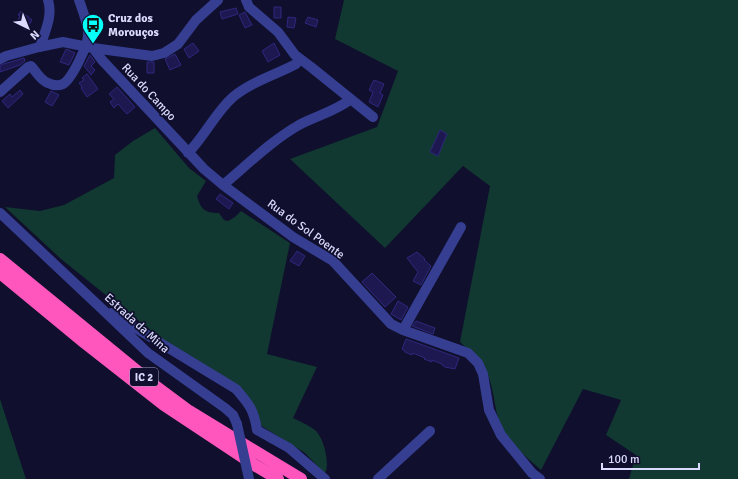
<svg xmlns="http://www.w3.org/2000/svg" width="738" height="479" viewBox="0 0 738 479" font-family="Signika,sans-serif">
<rect width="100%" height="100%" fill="#100f2d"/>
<path fill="#113831" d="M344 0H738V479H629L636 455 606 435 621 400 583 389 541 470C526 457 508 442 500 423 494 409 494 385 486 372 480 360 470 351 460 342L490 186 463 166 385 248 290 159 377 127 398 71 335 39Z
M155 128 189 168 206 181 197 196C201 209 204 213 219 213L224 220 228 221 235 217 241 211 290 243 267 354 317 367 293 418C299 421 313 427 317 432 324 440 329 461 326 471L324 473 305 453 260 425 251 402 178 351 112 300 61 259 5 207 40 211 64 205 114 178 115 155 133 141Z
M0 399 26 479H0Z"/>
<path fill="#1d1950" stroke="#2e287e" d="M274 7H281V18H274Z
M236 8 238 14 222 19 220 12Z
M21 11 32 20 26 30 16 23 20 16 18 15Z
M245 12 252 25 245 28 239 15Z
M288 17 296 18 294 28 287 27Z
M308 17 318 20 316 27 305 23Z
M193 43 199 51 189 58 184 49Z
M274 43 280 55 268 62 262 51Z
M66 49 75 53 69 65 60 62Z
M175 54 181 65 170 70 165 59Z
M90 55 95 62 91 66 95 70 91 75 84 66Z
M24 58 25 61 20 65 0 72V65Z
M147 62H154V73H147Z
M87 74 98 89 87 97 81 88 82 87 79 83 84 80 82 78Z
M374 80 384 84 380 93 383 95 378 107 369 102 373 92 369 90Z
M117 87 135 107 127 114 118 104 114 108 110 102 114 99 109 94Z
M20 90 23 94 8 108 2 101 10 94 12 97Z
M51 91 59 95 52 106 45 102Z
M440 130 447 134 438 156 430 152Z
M220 194 233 203 229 209 216 199Z
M297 251 305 256 299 266 290 261Z
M417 252 425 259 424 260 431 266 421 285 413 281 418 272 407 258Z
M372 273 396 297 385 307 362 282Z
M398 301 408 307 401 320 391 314Z
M416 321 435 328 433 334 412 326Z
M406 339 459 358 455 369 445 367 442 365V364L432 360V362L424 359 425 358 413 353 412 355 405 352V351L402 349Z"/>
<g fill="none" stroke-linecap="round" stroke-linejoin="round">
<path stroke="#353e91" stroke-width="10" d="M246 0 249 7 278 32 295 55 311 67 373 117
M40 47C45 31 53 16 48 0
M93 48 102 60 204 169 223 185 293 237 333 261 391 324 403 330 468 353 478 363 483 374 489 410 501 435 532 473 540 479
M0 59 6 56 39 47 63 42 93 48 152 56 164 53 178 44 196 20 218 0
M0 92 28 67 31 66C36 71 40 80 48 83 52 85 58 86 63 84 72 79 88 45 88 35 89 26 82 9 79 0
M188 153C205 136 215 113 233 97 251 82 275 75 296 64L300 59
M223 185C247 165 271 141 299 125 316 116 336 111 351 99
M0 213 101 308 148 353 225 408 233 415 237 424
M111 313 236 389C249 404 254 410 257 430L289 448 325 479
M403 330 461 227
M378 479 430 431"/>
<path stroke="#ff56bd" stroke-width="12" d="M0 259 154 385 189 411 301 479
M0 273 85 343 164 405 256 466 278 479"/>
<path stroke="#353e91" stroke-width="10" d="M237 424 249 479"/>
</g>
<defs>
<g id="bus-pin" transform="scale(1.15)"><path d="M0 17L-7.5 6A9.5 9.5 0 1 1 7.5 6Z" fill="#07fff8" stroke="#100f2d"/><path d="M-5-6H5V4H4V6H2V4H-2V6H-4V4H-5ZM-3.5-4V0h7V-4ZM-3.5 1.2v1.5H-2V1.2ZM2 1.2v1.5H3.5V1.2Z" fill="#111"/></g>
</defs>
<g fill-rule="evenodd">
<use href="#bus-pin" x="93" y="25"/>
</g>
<g text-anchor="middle" stroke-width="3.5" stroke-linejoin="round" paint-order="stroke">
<rect fill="#100f2d" stroke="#9e9ec0" stroke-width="1" x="130" y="368" width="28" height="18" rx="3"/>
<g font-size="11" font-weight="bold" fill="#dbdbff">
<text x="144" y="381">IC 2</text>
</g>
<g font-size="12" font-weight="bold" fill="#dbdbff" stroke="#100f2d" text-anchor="start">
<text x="108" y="22">Cruz dos<tspan x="108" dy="14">Morouços</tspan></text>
</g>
<g font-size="12" fill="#dbdbff" stroke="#100f2d">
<text transform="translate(149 92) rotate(47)" y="4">Rua do Campo</text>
<text transform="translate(306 229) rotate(36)" y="4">Rua do Sol Poente</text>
<text transform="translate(137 323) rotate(42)" y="4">Estrada da Mina</text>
</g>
</g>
<g transform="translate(28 28) rotate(137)" stroke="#100f2d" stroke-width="3" paint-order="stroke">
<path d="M0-3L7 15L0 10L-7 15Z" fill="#dbdbff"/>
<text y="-6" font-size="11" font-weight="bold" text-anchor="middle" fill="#dbdbff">N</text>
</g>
<path d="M602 463v6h97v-6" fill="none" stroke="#dbdbff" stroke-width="2"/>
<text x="608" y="463" font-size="12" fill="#dbdbff" stroke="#100f2d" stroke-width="3" paint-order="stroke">100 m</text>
</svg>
